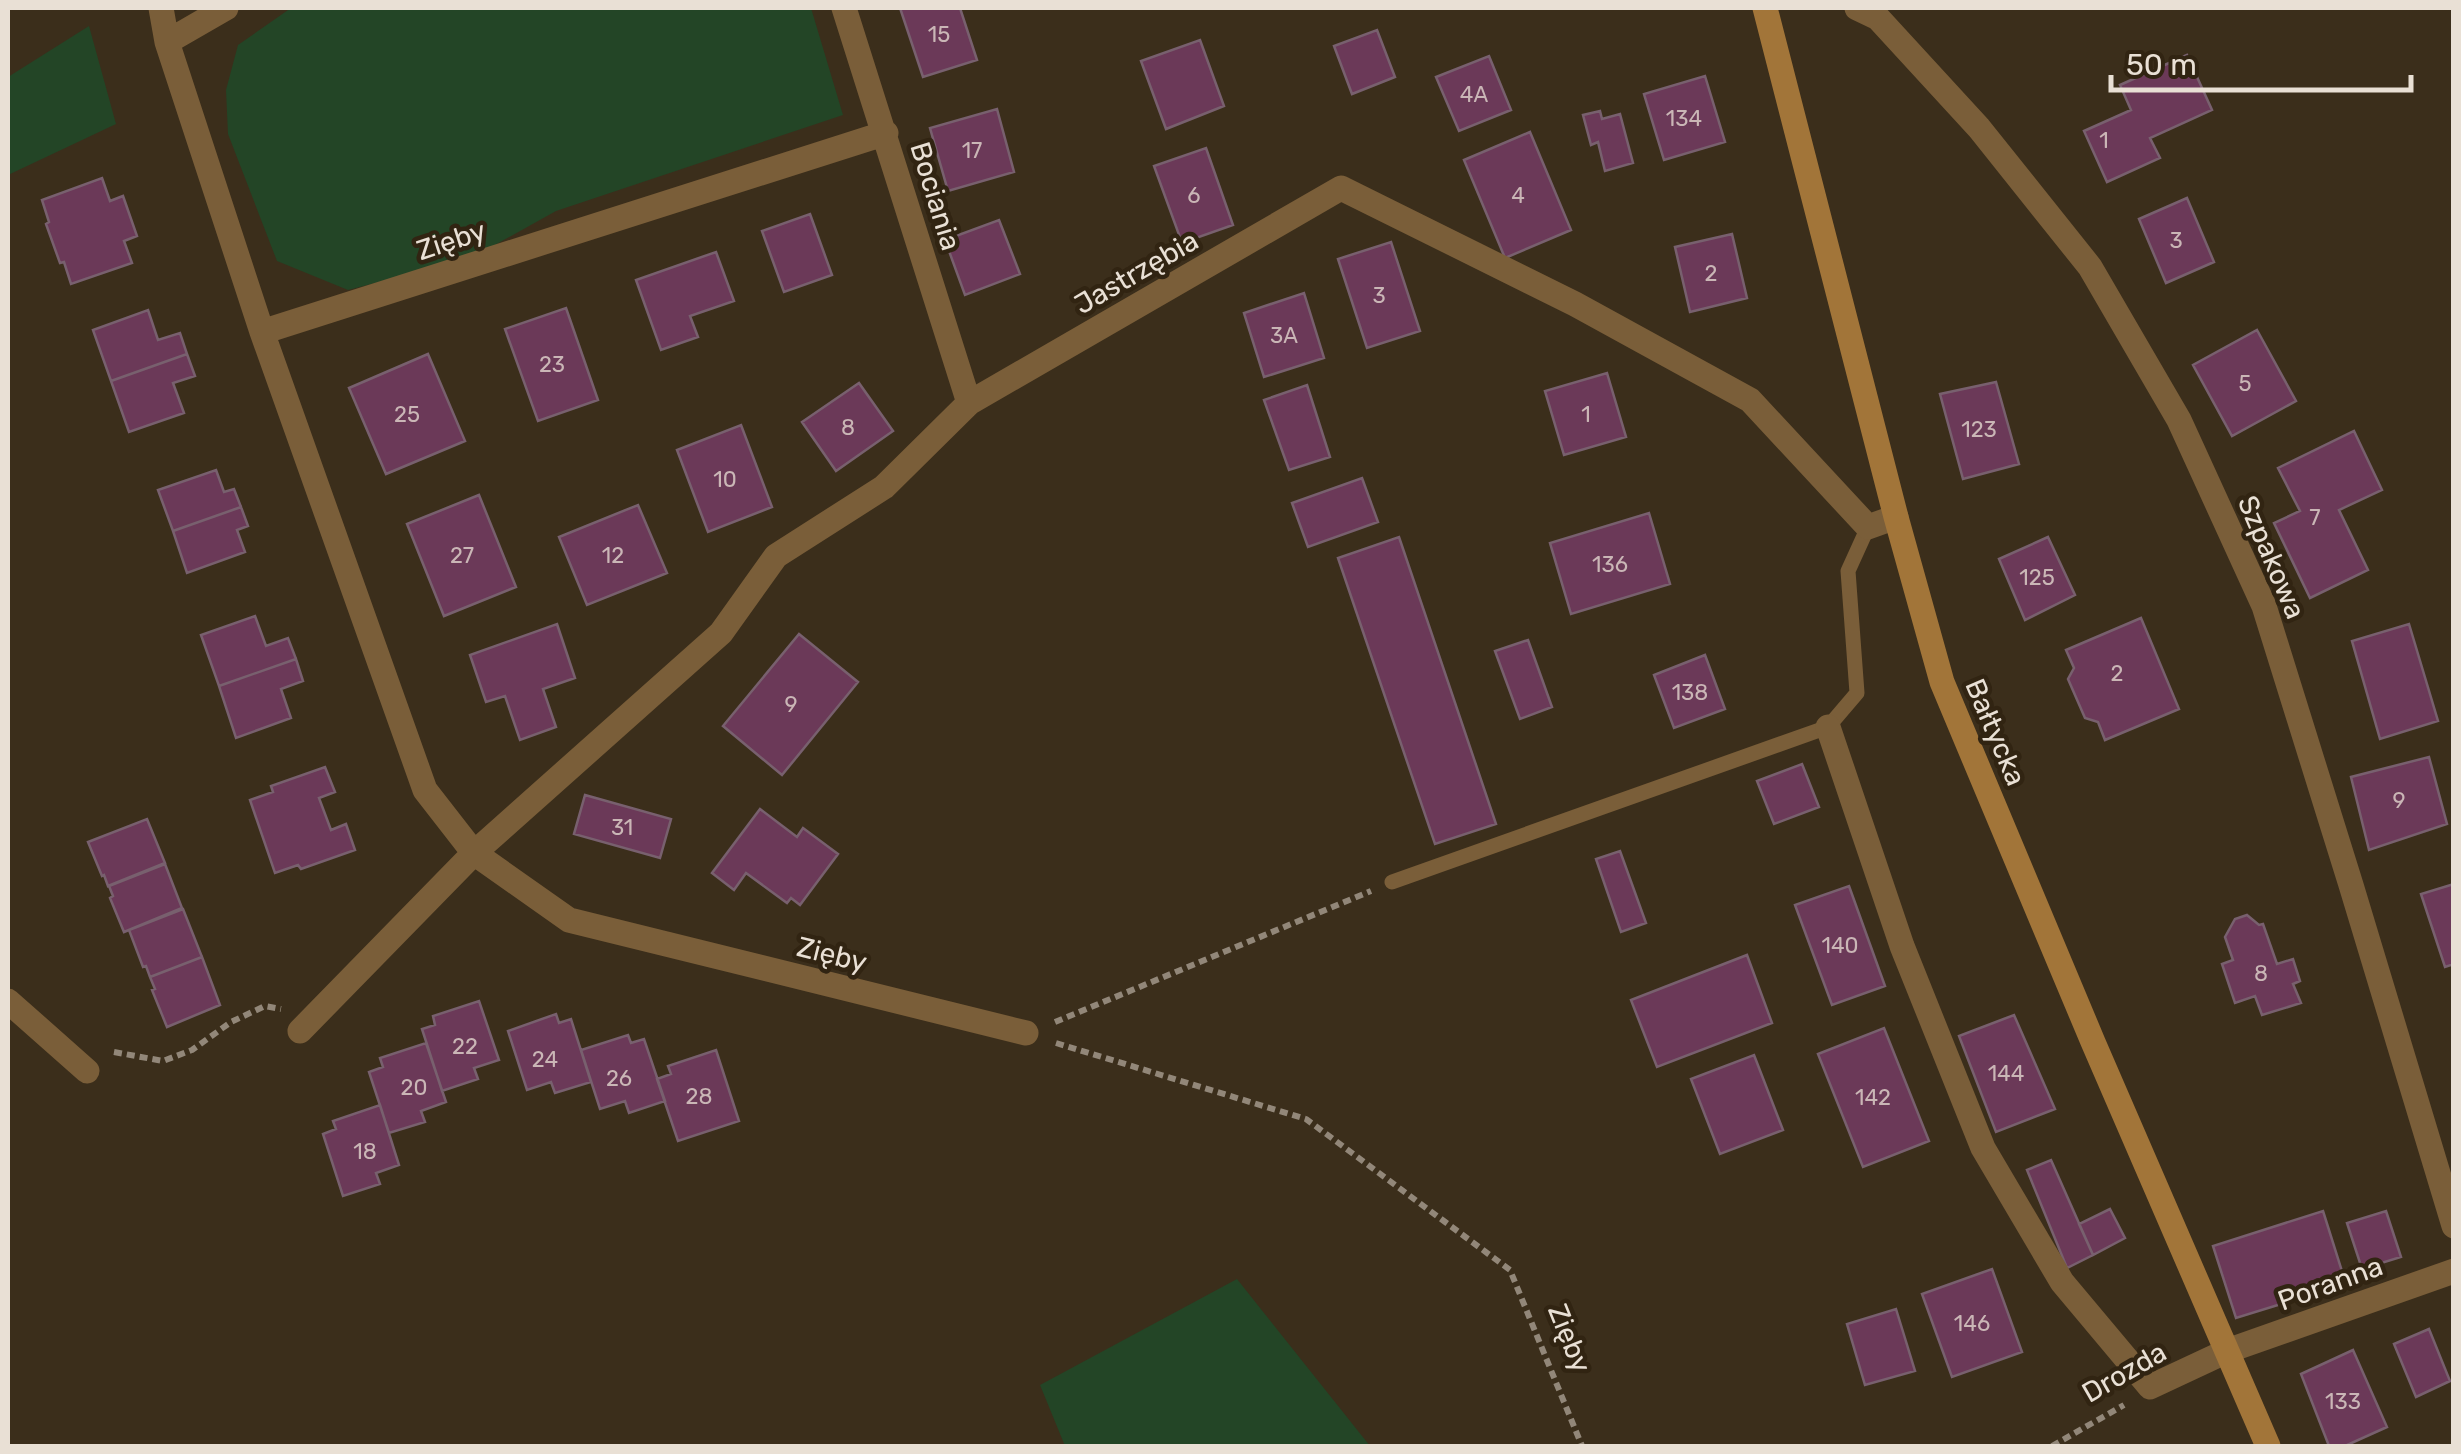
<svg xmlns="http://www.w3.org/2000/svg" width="2461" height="1454" viewBox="0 0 2461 1454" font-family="Rubik,sans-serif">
<rect width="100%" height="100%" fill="#3b2e1b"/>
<path fill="#234526" d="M291 8H811L843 115 556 211 493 246 418 272 348 290 277 261 228 134 226 90 238 45Z
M89 26 116 124 8 175V77Z
M1237 1279 1370 1446H1065L1040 1385Z"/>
<path fill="#6b3958" stroke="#78606e" stroke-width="2.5" d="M900 8H960L977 60 923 77Z
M1377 30 1395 77 1352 94 1334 46Z
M1200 40 1224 106 1166 129 1141 61Z
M2187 55 2212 110 2150 138 2160 158 2107 182 2084 131 2131 110 2120 85Z
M1489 56 1511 110 1459 131 1436 77Z
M1705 76 1725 142 1664 160 1644 94Z
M997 109 1014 172 948 191 930 128Z
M1600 111 1602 119 1620 114 1633 163 1605 171 1598 142 1591 145 1583 115Z
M1530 132 1571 230 1505 258 1464 160Z
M1206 148 1233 225 1182 243 1154 166Z
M102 178 110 201 123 196 137 236 124 241 132 263 71 284 64 262 60 263 46 224 49 222 42 200Z
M2187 198 2214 262 2166 283 2139 219Z
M810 214 832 275 784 292 762 231Z
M999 220 1020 274 965 295 945 240Z
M1732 234 1747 298 1690 312 1675 247Z
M1391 242 1420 331 1367 348 1338 259Z
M716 252 734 301 690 316 698 337 661 350 636 280Z
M1304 293 1324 358 1264 377 1244 313Z
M566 308 598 400 538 421 505 329Z
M148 310 158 340 180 333 187 354 111 381 93 330Z
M2257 330 2296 401 2232 436 2193 365Z
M187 354 195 376 173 383 184 413 129 432 111 381Z
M428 354 465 441 386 474 349 388Z
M1607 373 1626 437 1564 455 1545 391Z
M1996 382 2019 464 1963 479 1940 394Z
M859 383 893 431 836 471 802 422Z
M1307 385 1330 457 1289 470 1264 400Z
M741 425 772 507 708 532 677 450Z
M2354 431 2382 490 2339 510 2368 570 2310 598 2274 523 2300 511 2278 468Z
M216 470 224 492 234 489 241 507 173 531 158 490Z
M1362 478 1378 522 1308 547 1292 503Z
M479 495 516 587 444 616 407 524Z
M638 505 667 573 587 605 559 537Z
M241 507 248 526 237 530 245 552 187 573 173 531Z
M1649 513 1670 584 1571 614 1550 543Z
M1399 537 1496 824 1435 844 1338 558Z
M2048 537 2075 595 2025 620 1999 559Z
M255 616 266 646 288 638 296 659 219 686 201 635Z
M2141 618 2179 709 2105 740 2098 722 2085 718 2068 679 2074 668 2066 650Z
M557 624 575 678 543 689 556 727 520 740 505 696 486 702 470 655Z
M2409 624 2438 721 2380 739 2352 641Z
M799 634 858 682 782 775 723 726Z
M1528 640 1552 707 1520 719 1495 651Z
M1705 655 1725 709 1674 728 1654 675Z
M296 659 303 681 281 689 291 718 236 738 219 686Z
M2429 757 2447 824 2369 850 2351 777Z
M1802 764 1819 807 1774 824 1757 781Z
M325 767 335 792 319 798 331 830 346 824 355 850 301 869 298 865 275 873 250 800 273 792 271 786Z
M585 795 671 819 660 858 574 834Z
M760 809 797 837 803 828 838 854 800 905 791 898 787 903 746 873 734 890 712 873Z
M147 819 165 863 108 886 104 875 102 876 88 842Z
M1620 851 1646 923 1621 932 1596 859Z
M165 864 182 908 124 932 110 898 113 896 109 886Z
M2454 884V964L2445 967 2421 894Z
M1849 886 1885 986 1832 1005 1795 905Z
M183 909 202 957 150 977 146 966 143 967 129 930Z
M2247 915 2259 925 2263 924 2277 964 2293 959 2300 981 2293 984 2301 1003 2262 1015 2255 996 2235 1003 2222 964 2233 960 2225 937 2235 919Z
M1747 955 1772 1023 1657 1067 1631 1000Z
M202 957 220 1005 167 1027 152 990 155 989 150 977Z
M479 1001 499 1060 474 1068 478 1079 442 1091 422 1029 435 1025 433 1016Z
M556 1014 559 1023 571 1019 591 1082 555 1093 551 1082 527 1090 508 1031Z
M2014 1015 2055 1109 1996 1132 1959 1036Z
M1884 1028 1929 1141 1863 1167 1818 1054Z
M628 1035 631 1043 644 1039 665 1101 629 1113 625 1101 600 1109 581 1050Z
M426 1043 446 1102 421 1111 425 1122 389 1133 369 1072 383 1067 380 1058Z
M716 1050 739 1121 678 1141 657 1079 671 1074 668 1066Z
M1754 1055 1783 1130 1720 1154 1691 1079Z
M380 1105 399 1165 376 1173 380 1184 343 1196 323 1134 336 1129 333 1121Z
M2051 1160 2093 1255 2067 1268 2027 1170Z
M2110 1209 2125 1238 2093 1255 2079 1224Z
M2323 1211 2346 1284 2236 1318 2213 1246Z
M2386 1211 2401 1257 2362 1269 2347 1223Z
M1992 1269 2022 1352 1952 1377 1922 1294Z
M1896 1309 1915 1371 1865 1385 1847 1324Z
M2429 1329 2450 1381 2416 1397 2394 1344Z
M2353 1350 2387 1427 2345 1446H2329L2301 1374Z"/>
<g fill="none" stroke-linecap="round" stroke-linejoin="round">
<path stroke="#928779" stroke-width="6" stroke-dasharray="8 5" stroke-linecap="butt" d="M1055 1022 1371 891
M1056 1043 1306 1119 1510 1270 1582 1446
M114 1052 163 1061 192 1050 231 1022 265 1006 281 1009
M2052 1446 2124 1405"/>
<path stroke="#7a5e39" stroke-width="15" d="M1392 882 1828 727 1857 693 1848 571 1868 527"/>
<path stroke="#7a5e39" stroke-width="25" d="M161 8 167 42 262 332 425 790 474 853 569 920 1026 1033
M844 8 969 403
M1857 8 1878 18 1979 128 2090 267 2179 420 2264 606 2351 885 2454 1226
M167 42 226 8
M262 332 886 133
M1828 727 1902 946 1983 1148 2062 1282 2150 1387 2227 1351 2454 1271
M8 1001 87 1071
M300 1031 474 853 721 633 776 556 884 487 969 403 1341 188 1575 304 1750 400 1868 527 1896 517"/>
<path stroke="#a27539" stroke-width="25" d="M1765 8 1896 517 1942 682 2093 1042 2268 1446"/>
</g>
<g text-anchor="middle" stroke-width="9" stroke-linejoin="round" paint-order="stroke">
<g font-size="22" fill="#cab6b6">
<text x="939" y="42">15</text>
<text x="1474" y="102">4A</text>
<text x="1684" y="126">134</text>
<text x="2104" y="148">1</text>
<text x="972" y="158">17</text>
<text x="1194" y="203">6</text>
<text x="1518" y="203">4</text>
<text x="2176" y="248">3</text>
<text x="1711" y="281">2</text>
<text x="1379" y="303">3</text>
<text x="1284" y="343">3A</text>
<text x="552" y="372">23</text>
<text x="2245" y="391">5</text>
<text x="407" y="422">25</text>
<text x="1586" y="422">1</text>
<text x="848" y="435">8</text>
<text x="1979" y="437">123</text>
<text x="725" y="487">10</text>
<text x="2315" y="525">7</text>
<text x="462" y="563">27</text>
<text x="613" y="563">12</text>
<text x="1610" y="572">136</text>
<text x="2037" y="585">125</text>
<text x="2117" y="681">2</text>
<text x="1690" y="700">138</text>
<text x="791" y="712">9</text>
<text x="2399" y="808">9</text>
<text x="622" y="835">31</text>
<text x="1840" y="953">140</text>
<text x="2261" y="981">8</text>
<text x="465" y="1054">22</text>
<text x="545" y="1067">24</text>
<text x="2006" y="1081">144</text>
<text x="619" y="1086">26</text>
<text x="414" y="1095">20</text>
<text x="699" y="1104">28</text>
<text x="1873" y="1105">142</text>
<text x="365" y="1159">18</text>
<text x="1972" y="1331">146</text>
<text x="2343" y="1409">133</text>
</g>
<g font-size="28" fill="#e9e0d5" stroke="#312412">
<text transform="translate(936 196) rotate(73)" y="10">Bociania</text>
<text transform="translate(451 240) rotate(-18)" y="10">Zięby</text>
<text transform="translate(1136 272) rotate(-30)" y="10">Jastrzębia</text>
<text transform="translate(2272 557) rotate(67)" y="10">Szpakowa</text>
<text transform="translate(1996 732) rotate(67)" y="10">Bałtycka</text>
<text transform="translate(832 954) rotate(14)" y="10">Zięby</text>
<text transform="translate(2330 1283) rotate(-20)" y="10">Poranna</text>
<text transform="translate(1570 1338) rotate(68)" y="10">Zięby</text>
<text transform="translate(2124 1372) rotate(-30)" y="10">Drozda</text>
</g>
</g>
<rect width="2461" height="1454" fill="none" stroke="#e9e0d5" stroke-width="20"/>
<path d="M2111 75v15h300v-15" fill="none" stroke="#e9e0d5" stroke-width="5"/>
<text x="2126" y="75" font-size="30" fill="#e9e0d5" stroke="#312412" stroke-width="8" paint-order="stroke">50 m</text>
</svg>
